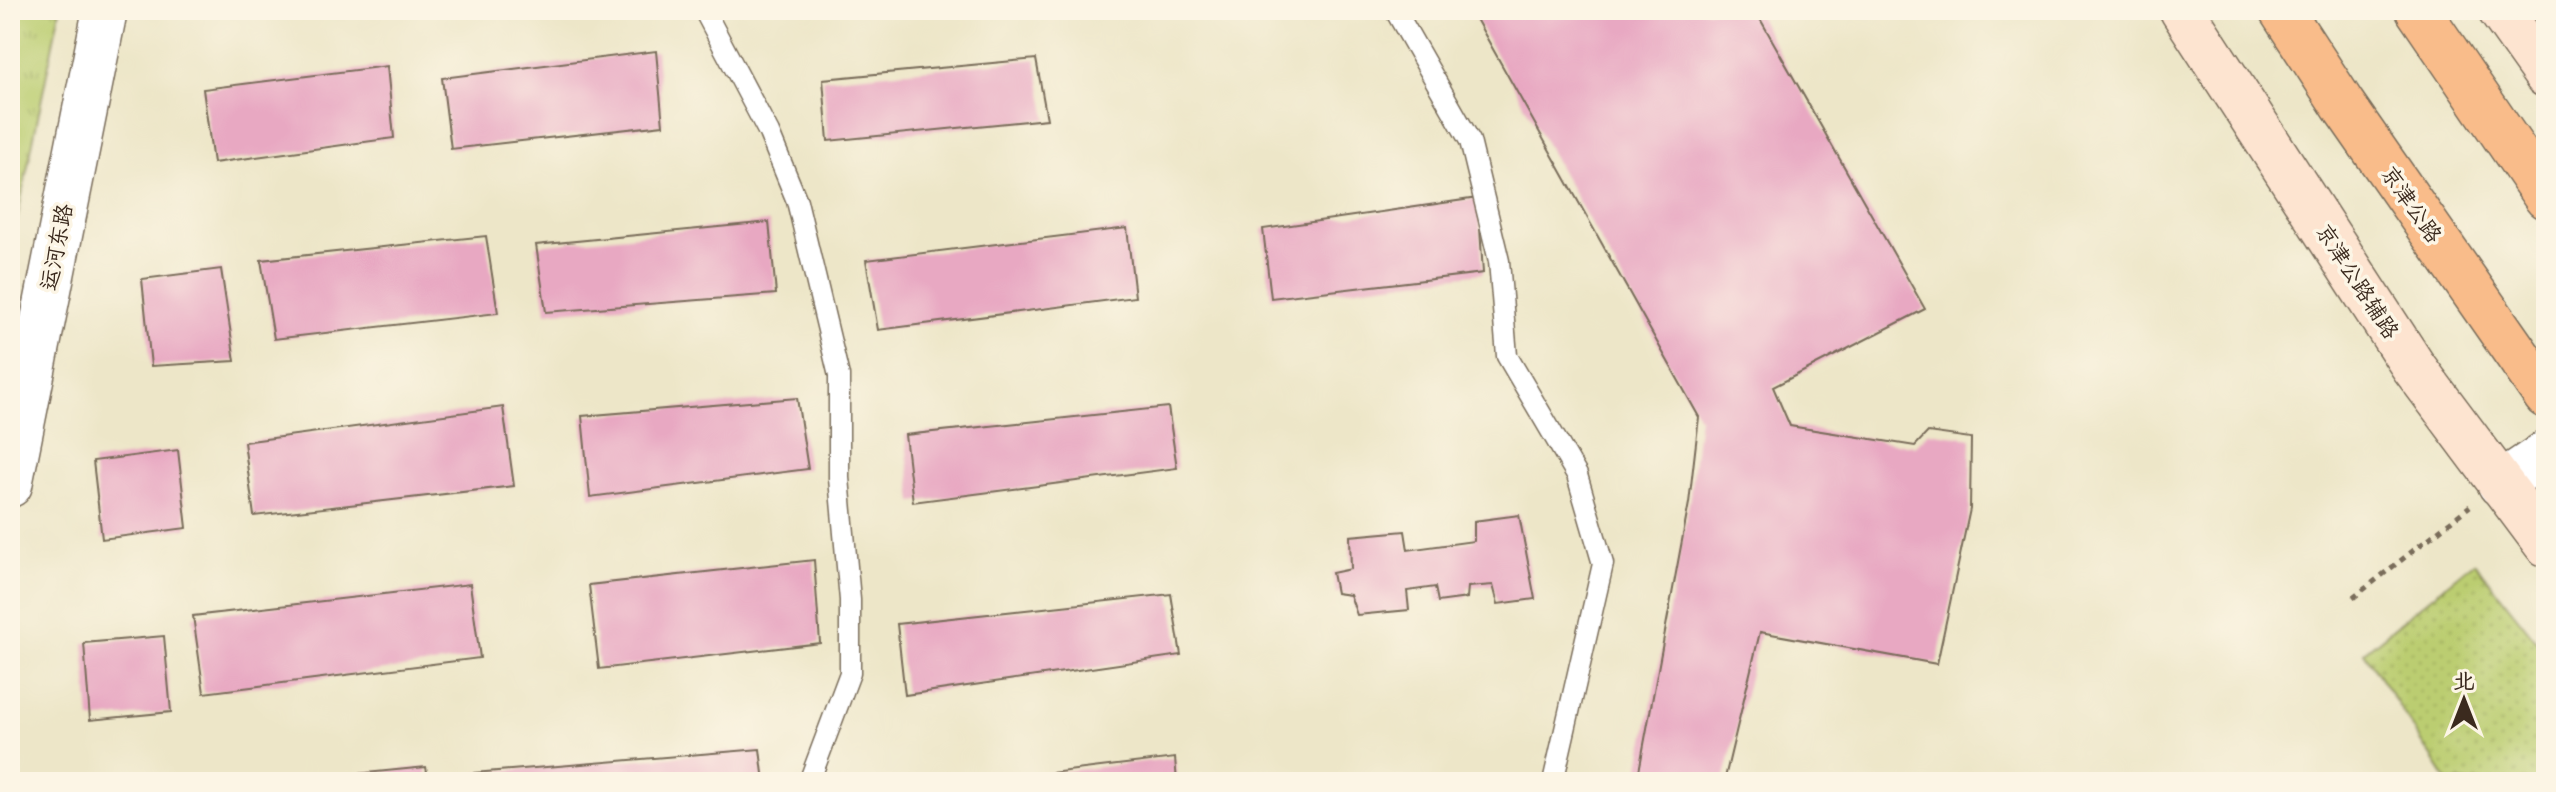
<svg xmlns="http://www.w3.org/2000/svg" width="2556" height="792" viewBox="0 0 2556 792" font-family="Pangolin,'LXGW WenKai TC',sans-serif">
<defs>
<pattern id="grass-dots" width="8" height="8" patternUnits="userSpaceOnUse" patternTransform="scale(2)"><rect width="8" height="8" fill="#bbcd71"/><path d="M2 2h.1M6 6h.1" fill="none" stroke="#a2b061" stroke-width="1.8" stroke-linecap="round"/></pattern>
<pattern id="park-tufts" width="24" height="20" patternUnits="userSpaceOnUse" patternTransform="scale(2)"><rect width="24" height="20" fill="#bbcd71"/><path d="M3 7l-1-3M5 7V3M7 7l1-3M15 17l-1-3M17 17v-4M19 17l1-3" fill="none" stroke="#a2b061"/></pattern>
</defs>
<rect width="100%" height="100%" fill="#fcf5e5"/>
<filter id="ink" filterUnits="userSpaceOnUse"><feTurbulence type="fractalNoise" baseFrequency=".0125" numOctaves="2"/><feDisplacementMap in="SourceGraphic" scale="16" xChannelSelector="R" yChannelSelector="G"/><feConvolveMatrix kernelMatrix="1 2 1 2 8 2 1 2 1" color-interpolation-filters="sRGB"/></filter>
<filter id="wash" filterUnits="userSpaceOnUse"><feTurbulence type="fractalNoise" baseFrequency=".006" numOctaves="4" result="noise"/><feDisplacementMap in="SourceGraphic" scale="32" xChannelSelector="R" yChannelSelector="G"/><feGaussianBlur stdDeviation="1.8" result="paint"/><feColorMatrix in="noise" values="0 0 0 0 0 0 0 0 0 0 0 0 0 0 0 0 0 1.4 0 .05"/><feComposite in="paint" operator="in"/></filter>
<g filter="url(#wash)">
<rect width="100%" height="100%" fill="#ede6c8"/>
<path fill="url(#grass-dots)" stroke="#7b7c48" stroke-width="2" d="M2474 562 2546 653V782H2448L2364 652Z"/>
<path fill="url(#park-tufts)" stroke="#7b7c48" stroke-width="2" d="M10 10H60L10 253Z"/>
<g id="blocks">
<path fill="#e8a8c2" d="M1471 10H1755L1925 309 1773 387 1790 426 1915 446 1928 432 1971 438 1970 509 1937 664 1760 632 1724 782H1637L1689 503 1699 417Z
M656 51 663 125 451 149 442 78Z
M1036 59 1047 119 828 141 823 79Z
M387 66 394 138 213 163 203 89Z
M1478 198 1483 273 1271 298 1263 229Z
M769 222 776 294 546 312 536 245Z
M1127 228 1135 297 878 330 866 260Z
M486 236 498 313 274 339 261 260Z
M221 269 235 361 151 366 142 279Z
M797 398 808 469 590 497 582 416Z
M503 407 514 486 254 516 244 442Z
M1168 407 1177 468 913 502 905 435Z
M178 450 187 528 102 539 93 461Z
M1519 515 1535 599 1498 604 1493 585 1468 587 1467 598 1438 602 1435 587 1407 591 1409 610 1357 615 1350 595 1336 593 1332 573 1351 569 1350 536 1405 531 1408 550 1474 541V521Z
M814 560 820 643 599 669 589 585Z
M470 584 480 658 204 693 193 616Z
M1171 594 1181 655 905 695 897 624Z
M164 636 171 712 90 720 84 643Z
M760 749 764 782H475L474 773Z
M1175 758 1177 782H992V780Z
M426 767 429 782H296V780Z"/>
</g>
</g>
<g filter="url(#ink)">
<use href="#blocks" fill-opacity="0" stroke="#796c5a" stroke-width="2"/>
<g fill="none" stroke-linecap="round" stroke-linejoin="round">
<g stroke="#796c5a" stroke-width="23">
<path id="service" d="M704 10 769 133 797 201 839 376V478L850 600V673L809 782
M1395 10 1470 141 1499 261 1507 356 1577 475 1603 564 1553 782"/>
</g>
<g stroke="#796c5a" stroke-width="47">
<path id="tertiary" d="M2500 484 2546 453
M10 485 105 10"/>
</g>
<g stroke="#796c5a" stroke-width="47">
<path id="secondary" d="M2182 10 2413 366 2546 544
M2500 10 2546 75"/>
</g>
<g stroke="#796c5a" stroke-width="47">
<path id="trunk" d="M2281 10 2343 105 2546 396
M2418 10 2546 197"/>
</g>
<path stroke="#796c5a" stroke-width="5" stroke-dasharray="6 6" stroke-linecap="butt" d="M2353 598 2470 506"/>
<use href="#service" stroke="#fff" stroke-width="20"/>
<use href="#tertiary" stroke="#fff" stroke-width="44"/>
<use href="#secondary" stroke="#fde4d0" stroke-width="44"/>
<use href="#trunk" stroke="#f9bc8a" stroke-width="44"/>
</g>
</g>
<g text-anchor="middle" stroke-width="7" stroke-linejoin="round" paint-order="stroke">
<g font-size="22" fill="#3b2a1e" stroke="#fcf5e5">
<text transform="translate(2412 204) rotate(55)" y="8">京津公路</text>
<text transform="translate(56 247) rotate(-79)" y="8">运河东路</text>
<text transform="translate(2358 281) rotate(57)" y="8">京津公路辅路</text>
</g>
</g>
<rect width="2556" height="792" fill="none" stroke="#fcf5e5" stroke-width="40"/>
<g transform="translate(2464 700)" stroke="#fcf5e5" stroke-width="6" paint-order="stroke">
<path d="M0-6L14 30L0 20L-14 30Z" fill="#3b2a1e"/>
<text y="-12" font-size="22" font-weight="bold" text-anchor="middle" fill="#3b2a1e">北</text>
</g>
</svg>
